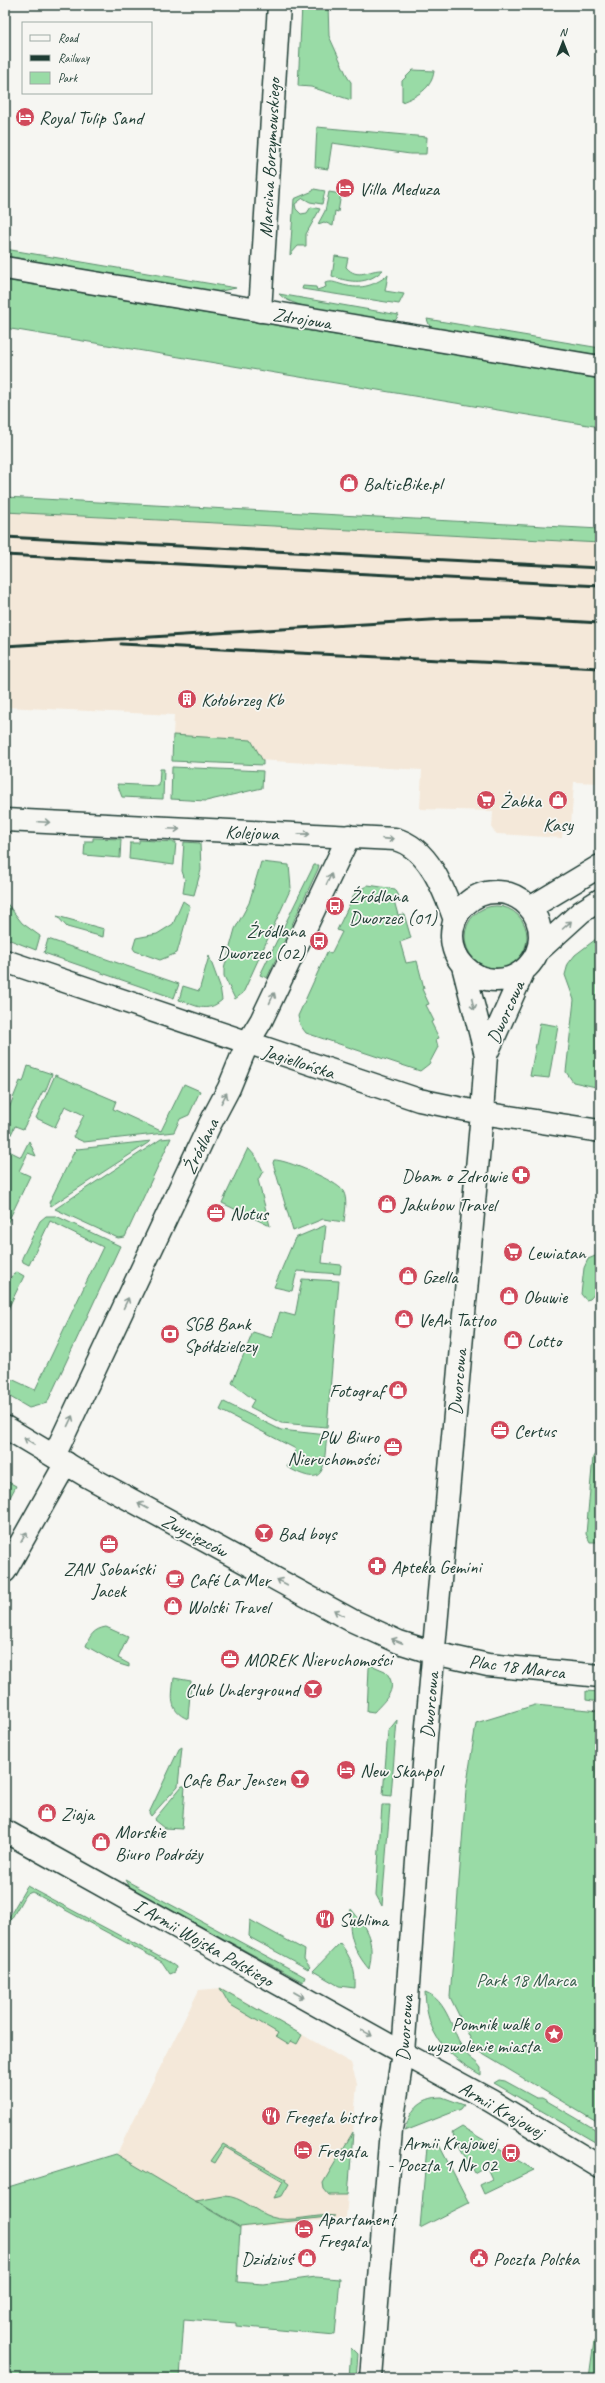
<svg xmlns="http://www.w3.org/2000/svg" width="605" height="2383" viewBox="0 0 605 2383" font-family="Caveat,sans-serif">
<rect width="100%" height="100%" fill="#f6f6f2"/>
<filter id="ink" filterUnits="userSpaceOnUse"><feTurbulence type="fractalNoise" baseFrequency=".025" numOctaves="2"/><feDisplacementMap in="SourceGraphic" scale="8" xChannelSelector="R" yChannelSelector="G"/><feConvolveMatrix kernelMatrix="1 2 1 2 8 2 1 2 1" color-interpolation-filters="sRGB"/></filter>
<g filter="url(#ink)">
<path fill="#f4e8d9" d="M5 512 600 543V783L574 782 571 825H563L562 838 497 834 492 829 493 811 420 809 422 770 172 755 174 715 5 707Z
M222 1988 351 2063 357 2083 346 2218 240 2228 116 2155 199 1990Z"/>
<path fill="#99dba6" stroke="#5c8c6d" d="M302 5H328L329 36 348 78 351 82V100L311 87 298 86Z
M413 70 434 71C432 89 417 96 402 102V81Z
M317 127 427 137 426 154H410L332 143 328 169 315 167Z
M314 189 325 191 322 204 310 202 303 198 295 204 296 209 301 214 307 213 311 207 320 209 306 234V246H298L290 255 294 199 313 191Z
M329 192 341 194 338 212 335 211 333 226 324 222 318 224 325 211Z
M5 249 236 288 216 292 5 256Z
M335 256 348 258 346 267C358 281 369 269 383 270 367 285 351 283 332 276Z
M388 275 385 291 404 294 399 304 302 289 303 286 316 287 317 290 326 287 325 283C332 281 333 282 340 284 359 290 372 287 388 275Z
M5 280 600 379V427L5 328Z
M279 294 399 315 394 322C370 318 294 311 279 294Z
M427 319 600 348V353L592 354 430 327Z
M5 497 600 529V543L5 512Z
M173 735 251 740 263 761V765L172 761Z
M172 767 263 771 262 788 206 801 171 799Z
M160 769H164L163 799 122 797 117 784 159 786Z
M93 838 121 839 120 858 84 855 85 841H93Z
M139 840 176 842 174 865 129 859 130 843H139Z
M184 842 200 843 201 870 194 895 183 893 185 880 182 871Z
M261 862 289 865 291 888 243 993 235 999 224 976V969L235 929 249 903Z
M314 865H319L318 869 267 978 260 975Z
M368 885 395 889 399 896 393 897 398 915 404 914 411 938 400 942 406 963 417 961 424 988 422 989 429 1004 426 1005 434 1021 431 1022 439 1038 436 1039 438 1047 429 1064 420 1071 306 1033 300 1025 298 1016 327 952 331 954 342 932 337 930 355 893Z
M5 901 22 923 40 936 36 950 5 938Z
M183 901 190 906 177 953 160 960 135 951 133 948 136 938 157 934 173 924Z
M465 937a31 31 0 1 1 62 0a31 31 0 1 1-62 0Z
M57 916 104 929 103 937 67 927Z
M600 936V1066L596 1087 573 1082 566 1072 574 1000 565 975 568 964 575 955Z
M48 939 179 984 174 998 44 953Z
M209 956 220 986 222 1000C206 1014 196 1005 179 1000L183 986 199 991Z
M540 1023 558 1026 549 1078 530 1076Z
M28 1066 52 1074 45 1092 43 1091 23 1129 15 1126 5 1147V1118L20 1081 23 1082Z
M55 1075 116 1101 113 1109 161 1131 184 1084 200 1091 189 1115 180 1119 174 1132 84 1142 73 1137 84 1115 65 1106 55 1127 36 1118Z
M171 1138 125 1237 118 1238 55 1209 161 1139Z
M29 1141 36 1156 28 1153 19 1171 30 1176 5 1228V1149L21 1157Z
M151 1141 51 1206 49 1203 74 1152 77 1149Z
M248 1148 256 1157 263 1171 258 1180 270 1226 222 1203Z
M274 1160C285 1159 337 1181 343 1191 348 1199 345 1212 344 1222L323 1219 293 1231 273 1163Z
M46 1216H56L120 1246 47 1403 29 1408 5 1394V1376L35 1390 103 1247 50 1221 29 1265 23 1262 22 1258 40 1221Z
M326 1225 322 1263 341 1265 340 1274 297 1271 292 1291 274 1287 295 1238Z
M600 1254V1288L590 1299 586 1300 581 1294 584 1268 588 1259Z
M17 1272 24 1276 5 1315C5 1301 3 1279 17 1272Z
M302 1279 339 1281 327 1427 281 1423 250 1407 254 1400 232 1383 253 1332 272 1338 280 1312 295 1316Z
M224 1402 281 1430 327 1435C323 1470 327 1489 287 1467L296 1449 220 1410Z
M600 1446V1542H590L586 1534 593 1457Z
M5 1480 16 1486 5 1507Z
M106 1627 128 1637 118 1658 129 1664V1667L116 1663 86 1646C90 1635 94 1629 106 1627Z
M371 1665 385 1671C400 1688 386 1699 374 1712L367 1711 369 1668Z
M174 1678 191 1681 188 1719C168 1711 172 1696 174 1678Z
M586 1691 600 1692V1702L586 1700Z
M535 1705 600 1711V2124L476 2050 450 1997 466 1790 476 1723Z
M397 1720 391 1796 383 1795 388 1731Z
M182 1747 178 1786 151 1816 149 1813 179 1749Z
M182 1786H185L182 1829 164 1828 154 1820Z
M382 1805H390L382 1906 376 1895Z
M125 1880 298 1973 305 1977 303 1982 130 1888Z
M27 1886 169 1962 176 1967 175 1972 170 1974 162 1962 32 1892 25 1895 5 1930V1924Z
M351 1909C368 1929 375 1943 369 1969 354 1952 347 1932 351 1909Z
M250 1920 305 1950 304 1959 310 1967 308 1969 251 1938 249 1936Z
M340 1943C351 1957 356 1970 355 1988L339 1986 313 1971Z
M220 1988 302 2035 297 2044 291 2041 289 2044 276 2036 278 2033 229 2004Z
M425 1992C447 1999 453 2033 464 2051 468 2058 477 2061 481 2068V2075C445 2054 427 2036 425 1992Z
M499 2080 505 2081 536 2098H542L600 2132V2145L494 2083Z
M442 2097 464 2105 461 2109 405 2131C409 2111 420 2097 442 2097Z
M462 2127 534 2170 484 2194 480 2185 492 2179 486 2166 474 2173 452 2133Z
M353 2132 348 2195H329L324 2189 323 2183Z
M437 2141 469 2203 420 2228 427 2146Z
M223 2144 286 2179 285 2181 289 2184 282 2196 274 2198 283 2181 225 2147 215 2163 211 2161Z
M116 2154 240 2228 237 2282 263 2284 316 2277 340 2279 335 2335 236 2326V2323L184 2319 180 2378H5V2188Z
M224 2196C242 2196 255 2212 271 2217 291 2224 315 2213 336 2216L240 2227 196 2201Z
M594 2341 600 2344V2378H589Z
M351 2348 358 2355 356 2378H349Z"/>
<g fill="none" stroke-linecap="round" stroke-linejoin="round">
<g stroke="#1f3d34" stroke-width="25">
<path id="street" d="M260 311 279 5
M5 820 395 839C429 848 444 890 455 920
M452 936a44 44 0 1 1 88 0a44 44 0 1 1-88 0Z
M530 908 600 866
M538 951 581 912 600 900
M463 966 486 1055 482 1113
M486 1055 524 970
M54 1456 210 1124 229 1088 247 1044 261 1021 349 836
M5 1571 66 1463
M5 1831 403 2053"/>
</g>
<g stroke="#1f3d34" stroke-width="25">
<path id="secondary" d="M5 268 600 367
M5 961 419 1100 482 1113 600 1131
M5 1427 87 1476 351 1620 399 1642 434 1653 488 1665 600 1676
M403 2053 491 2101 600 2167
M371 2378 391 2130 403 2053 426 1737 482 1113"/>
</g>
<use href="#street" stroke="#f6f6f2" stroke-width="22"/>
<use href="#secondary" stroke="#f6f6f2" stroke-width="22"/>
<path stroke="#1f3d34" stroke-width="3" d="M5 537 600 568
M5 555 600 586
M121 644 600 668
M5 646 447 619 516 618 600 623"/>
</g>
<defs><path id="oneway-shaft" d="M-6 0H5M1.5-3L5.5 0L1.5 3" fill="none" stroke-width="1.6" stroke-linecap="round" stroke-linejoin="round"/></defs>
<g stroke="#8a9a93">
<use href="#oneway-shaft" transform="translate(44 822) rotate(3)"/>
<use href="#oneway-shaft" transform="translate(174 829) rotate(3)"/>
<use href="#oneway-shaft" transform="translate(304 834) rotate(1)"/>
<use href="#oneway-shaft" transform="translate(388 839) rotate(4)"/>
<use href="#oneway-shaft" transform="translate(329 879) rotate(-65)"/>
<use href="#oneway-shaft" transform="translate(567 925) rotate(-42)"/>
<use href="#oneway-shaft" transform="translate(272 998) rotate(-65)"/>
<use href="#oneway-shaft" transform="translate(473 1004) rotate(76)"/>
<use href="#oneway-shaft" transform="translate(224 1098) rotate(-62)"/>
<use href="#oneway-shaft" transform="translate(126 1303) rotate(-65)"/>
<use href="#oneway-shaft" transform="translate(70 1421) rotate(-65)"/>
<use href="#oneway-shaft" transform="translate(29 1441) rotate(-149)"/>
<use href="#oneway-shaft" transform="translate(143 1506) rotate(-151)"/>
<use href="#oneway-shaft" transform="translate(24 1537) rotate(-60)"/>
<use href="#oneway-shaft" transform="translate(282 1582) rotate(-152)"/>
<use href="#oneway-shaft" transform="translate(339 1613) rotate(-151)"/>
<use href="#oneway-shaft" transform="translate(397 1641) rotate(-158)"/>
<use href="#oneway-shaft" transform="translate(299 1995) rotate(30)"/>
<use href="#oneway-shaft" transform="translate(367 2033) rotate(29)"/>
</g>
</g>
<defs>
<g id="hotel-disc" transform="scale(1)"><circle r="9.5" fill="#d1495b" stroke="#f6f6f2"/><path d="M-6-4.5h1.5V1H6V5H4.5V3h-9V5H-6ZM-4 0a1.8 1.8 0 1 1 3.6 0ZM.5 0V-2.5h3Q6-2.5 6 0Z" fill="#fff"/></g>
<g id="shop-disc" transform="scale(1)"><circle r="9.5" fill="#d1495b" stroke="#f6f6f2"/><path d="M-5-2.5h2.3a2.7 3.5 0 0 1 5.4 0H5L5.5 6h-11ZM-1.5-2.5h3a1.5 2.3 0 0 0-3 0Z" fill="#fff"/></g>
<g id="building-disc" transform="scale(1)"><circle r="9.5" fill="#d1495b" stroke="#f6f6f2"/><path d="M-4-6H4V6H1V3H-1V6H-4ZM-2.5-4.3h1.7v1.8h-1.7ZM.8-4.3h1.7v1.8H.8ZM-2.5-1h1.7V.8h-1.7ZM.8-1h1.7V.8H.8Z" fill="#fff"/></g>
<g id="supermarket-disc" transform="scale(1)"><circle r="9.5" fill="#d1495b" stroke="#f6f6f2"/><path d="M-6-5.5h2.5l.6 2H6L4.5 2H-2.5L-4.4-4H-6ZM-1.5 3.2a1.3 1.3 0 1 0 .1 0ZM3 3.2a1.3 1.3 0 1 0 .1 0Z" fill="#fff"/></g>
<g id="bus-disc" transform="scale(1)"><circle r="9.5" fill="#d1495b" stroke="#f6f6f2"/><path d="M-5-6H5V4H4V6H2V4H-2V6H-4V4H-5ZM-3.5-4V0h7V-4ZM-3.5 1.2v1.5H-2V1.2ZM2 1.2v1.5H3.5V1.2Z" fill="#fff"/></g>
<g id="pharmacy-disc" transform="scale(1)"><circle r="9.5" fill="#d1495b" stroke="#f6f6f2"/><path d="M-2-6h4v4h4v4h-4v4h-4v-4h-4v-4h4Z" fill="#fff"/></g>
<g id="office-disc" transform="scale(1)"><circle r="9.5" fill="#d1495b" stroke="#f6f6f2"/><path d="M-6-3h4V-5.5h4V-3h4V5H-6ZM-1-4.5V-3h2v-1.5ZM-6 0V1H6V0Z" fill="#fff"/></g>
<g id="bank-disc" transform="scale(1)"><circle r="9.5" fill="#d1495b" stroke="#f6f6f2"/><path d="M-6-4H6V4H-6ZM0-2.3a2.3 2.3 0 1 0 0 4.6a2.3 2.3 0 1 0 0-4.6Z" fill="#fff"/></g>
<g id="bar-disc" transform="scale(1)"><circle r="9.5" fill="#d1495b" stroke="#f6f6f2"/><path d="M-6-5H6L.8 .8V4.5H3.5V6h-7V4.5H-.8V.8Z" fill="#fff"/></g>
<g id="cafe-disc" transform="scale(1)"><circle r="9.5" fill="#d1495b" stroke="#f6f6f2"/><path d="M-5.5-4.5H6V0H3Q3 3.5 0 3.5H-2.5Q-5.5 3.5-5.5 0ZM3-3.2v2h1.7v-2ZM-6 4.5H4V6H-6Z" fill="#fff"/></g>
<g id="restaurant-disc" transform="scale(1)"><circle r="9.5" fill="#d1495b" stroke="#f6f6f2"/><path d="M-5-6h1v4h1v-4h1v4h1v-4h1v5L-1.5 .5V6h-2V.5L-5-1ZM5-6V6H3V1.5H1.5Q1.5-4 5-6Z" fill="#fff"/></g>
<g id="sight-disc" transform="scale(1)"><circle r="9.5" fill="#d1495b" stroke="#f6f6f2"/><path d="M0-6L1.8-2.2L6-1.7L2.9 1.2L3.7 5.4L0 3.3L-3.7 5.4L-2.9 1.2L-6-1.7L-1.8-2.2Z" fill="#fff"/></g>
<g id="civic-disc" transform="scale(1)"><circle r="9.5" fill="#d1495b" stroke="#f6f6f2"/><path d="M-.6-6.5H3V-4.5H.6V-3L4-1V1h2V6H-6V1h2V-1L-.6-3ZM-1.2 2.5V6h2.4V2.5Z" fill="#fff"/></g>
</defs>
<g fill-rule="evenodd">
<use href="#hotel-disc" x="25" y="117"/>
<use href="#hotel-disc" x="345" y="188"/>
<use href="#shop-disc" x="349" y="483"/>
<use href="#building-disc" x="187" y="699"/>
<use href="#supermarket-disc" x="486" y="800"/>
<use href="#shop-disc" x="558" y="800"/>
<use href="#bus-disc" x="335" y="906"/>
<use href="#bus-disc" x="319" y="941"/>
<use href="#pharmacy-disc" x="521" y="1175"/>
<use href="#shop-disc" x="387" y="1204"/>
<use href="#office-disc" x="216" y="1213"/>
<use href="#supermarket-disc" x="513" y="1252"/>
<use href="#shop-disc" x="408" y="1276"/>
<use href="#shop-disc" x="509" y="1296"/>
<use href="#shop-disc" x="404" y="1319"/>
<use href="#bank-disc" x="170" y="1334"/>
<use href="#shop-disc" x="513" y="1340"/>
<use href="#shop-disc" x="398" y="1390"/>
<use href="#office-disc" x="500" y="1430"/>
<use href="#office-disc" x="393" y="1447"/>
<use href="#bar-disc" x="264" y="1533"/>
<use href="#office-disc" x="109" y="1544"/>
<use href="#pharmacy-disc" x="377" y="1566"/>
<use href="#cafe-disc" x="175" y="1579"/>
<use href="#shop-disc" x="173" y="1606"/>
<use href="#office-disc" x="230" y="1659"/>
<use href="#bar-disc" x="313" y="1689"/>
<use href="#hotel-disc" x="346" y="1770"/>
<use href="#bar-disc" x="300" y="1779"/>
<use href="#shop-disc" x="47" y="1813"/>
<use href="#shop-disc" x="101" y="1842"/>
<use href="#restaurant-disc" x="325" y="1919"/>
<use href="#sight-disc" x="554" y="2034"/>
<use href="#restaurant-disc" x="271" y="2116"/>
<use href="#hotel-disc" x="303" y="2150"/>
<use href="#bus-disc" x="511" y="2153"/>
<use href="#hotel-disc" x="304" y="2229"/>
<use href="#shop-disc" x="307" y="2258"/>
<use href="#civic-disc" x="479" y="2258"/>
</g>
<g text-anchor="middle" stroke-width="3.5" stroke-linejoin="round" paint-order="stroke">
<g font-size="19" fill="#1f3d34" stroke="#f6f6f2" text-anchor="start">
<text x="39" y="124">Royal Tulip Sand</text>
<text x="359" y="195">Villa Meduza</text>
<text x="363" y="490">BalticBike.pl</text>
<text x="201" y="706">Kołobrzeg Kb</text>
<text x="500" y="807">Żabka</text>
<text x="558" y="831" text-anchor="middle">Kasy</text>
<text x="349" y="902">Źródlana<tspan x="349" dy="22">Dworzec (01)</tspan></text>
<text x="305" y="937" text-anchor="end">Źródlana<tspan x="305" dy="22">Dworzec (02)</tspan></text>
<text x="507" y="1182" text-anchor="end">Dbam o Zdrowie</text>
<text x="401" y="1211">Jakubow Travel</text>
<text x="230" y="1220">Notus</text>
<text x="527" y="1259">Lewiatan</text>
<text x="422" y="1283">Gzella</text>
<text x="523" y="1303">Obuwie</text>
<text x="418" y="1326">VeAn Tattoo</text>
<text x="184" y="1330">SGB Bank<tspan x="184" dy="22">Spółdzielczy</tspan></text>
<text x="527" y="1347">Lotto</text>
<text x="384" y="1397" text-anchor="end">Fotograf</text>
<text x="514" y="1437">Certus</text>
<text x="379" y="1443" text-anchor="end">PW Biuro<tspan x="379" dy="22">Nieruchomości</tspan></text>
<text x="278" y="1540">Bad boys</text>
<text x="391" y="1573">Apteka Gemini</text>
<text x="109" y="1575" text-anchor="middle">ZAN Sobański<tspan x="109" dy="22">Jacek</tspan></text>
<text x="189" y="1586">Café La Mer</text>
<text x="187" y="1613">Wolski Travel</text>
<text x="244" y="1666">MOREK Nieruchomości</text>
<text x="299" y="1696" text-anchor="end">Club Underground</text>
<text x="360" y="1777">New Skanpol</text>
<text x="286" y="1786" text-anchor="end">Cafe Bar Jensen</text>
<text x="61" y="1820">Ziaja</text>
<text x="115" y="1838">Morskie<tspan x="115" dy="22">Biuro Podróży</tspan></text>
<text x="339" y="1926">Sublima</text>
<text x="540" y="2030" text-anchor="end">Pomnik walk o<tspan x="540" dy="22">wyzwolenie miasta</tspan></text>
<text x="285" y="2123">Fregeta bistro</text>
<text x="497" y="2149" text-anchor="end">Armii Krajowej<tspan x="497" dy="22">- Poczta 1 Nr 02</tspan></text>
<text x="317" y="2157">Fregata</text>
<text x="318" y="2225">Apartament<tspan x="318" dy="22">Fregata</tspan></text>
<text x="293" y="2265" text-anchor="end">Dzidziuś</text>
<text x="493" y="2265">Poczta Polska</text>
</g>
<g font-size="19" fill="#1f3d34" stroke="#f6f6f2">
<text transform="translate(269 158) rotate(-87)" y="7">Marcina Borzymowskiego</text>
<text transform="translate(302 318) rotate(9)" y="7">Zdrojowa</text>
<text transform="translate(252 832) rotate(2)" y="7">Kolejowa</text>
<text transform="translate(505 1012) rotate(-66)" y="7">Dworcowa</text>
<text transform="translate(299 1061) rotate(18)" y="7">Jagiellońska</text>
<text transform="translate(200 1146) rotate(-64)" y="7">Źródlana</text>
<text transform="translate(457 1382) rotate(-85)" y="7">Dworcowa</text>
<text transform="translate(195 1535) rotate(28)" y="7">Zwycięzców</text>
<text transform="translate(517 1666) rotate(7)" y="7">Plac 18 Marca</text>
<text transform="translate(429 1705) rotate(-85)" y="7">Dworcowa</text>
<text transform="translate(204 1942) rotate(30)" y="7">I Armii Wojska Polskiego</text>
<text transform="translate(404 2028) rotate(-86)" y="7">Dworcowa</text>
<text transform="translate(502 2109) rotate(30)" y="7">Armii Krajowej</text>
</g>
<g font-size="19" fill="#375d4b" stroke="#f6f6f2">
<text x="526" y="1986">Park 18 Marca</text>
</g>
</g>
<rect width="605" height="2383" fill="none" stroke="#f6f6f2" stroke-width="20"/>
<rect x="10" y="10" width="585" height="2363" fill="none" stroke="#1f3d34" stroke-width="1.5" filter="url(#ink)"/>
<rect x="22" y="22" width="130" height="72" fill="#f6f6f2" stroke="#a0aca6"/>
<rect x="30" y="35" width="20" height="6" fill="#f6f6f2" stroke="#a0aca6"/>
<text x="58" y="42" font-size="12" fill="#1f3d34">Road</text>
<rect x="30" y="55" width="20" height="6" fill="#1f3d34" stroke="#a0aca6"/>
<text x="58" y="62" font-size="12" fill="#1f3d34">Railway</text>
<rect x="30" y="72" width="20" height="12" fill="#99dba6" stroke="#a0aca6"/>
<text x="58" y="82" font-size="12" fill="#1f3d34">Park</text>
<g transform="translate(563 42)" stroke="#f6f6f2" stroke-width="3" paint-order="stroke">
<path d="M0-3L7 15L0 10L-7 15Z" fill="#1f3d34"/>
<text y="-6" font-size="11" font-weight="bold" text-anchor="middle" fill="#1f3d34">N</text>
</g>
</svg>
